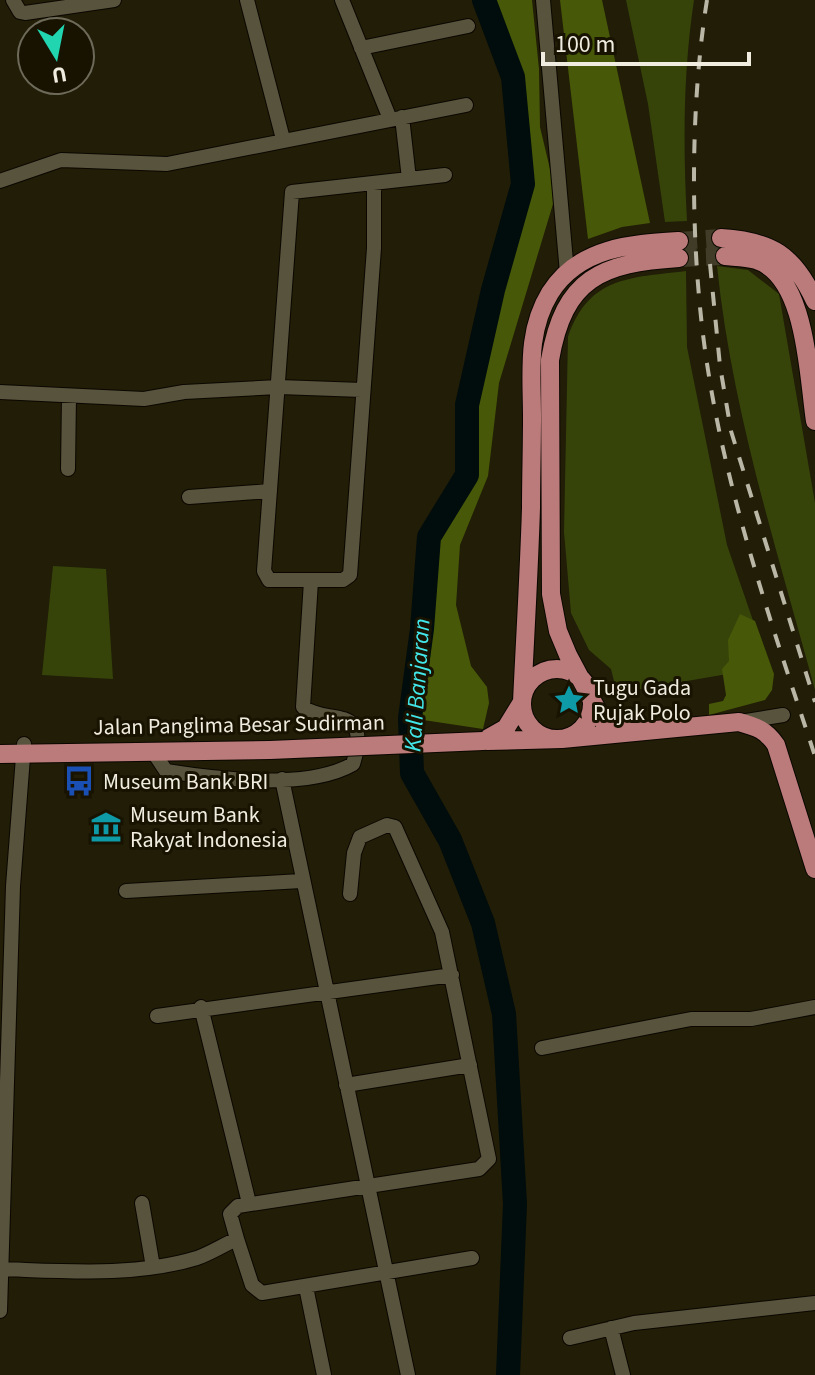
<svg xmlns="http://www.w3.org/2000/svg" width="815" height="1375" viewBox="0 0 815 1375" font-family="'Source Sans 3',sans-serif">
<rect width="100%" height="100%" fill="#211d07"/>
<path fill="#36440a" d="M626 0H694C683 73 683 146 687 221L665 222 648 104Z
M717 266 748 270 779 294 815 503V690C777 550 732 411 717 266Z
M686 271 687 347 727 545 769 667 617 693 611 669 589 650 571 613 564 532 568 337C589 276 630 278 686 271Z
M53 566 106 569 113 679 42 675Z"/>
<path fill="#475908" d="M484 0H532L539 69 540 127 556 194 499 383 488 476 460 545 456 605 471 666 487 687 489 703 483 729 410 718 422 629 429 537 467 475V405L493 290 523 184 513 77Z
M560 0H602L650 223 622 227 588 239Z
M740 614 755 621 774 674 772 690 765 700 709 715V704L723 701 726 695 722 669 729 661 728 640Z"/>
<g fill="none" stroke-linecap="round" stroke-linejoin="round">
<path stroke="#010c0c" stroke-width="24" d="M484 0 513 77 523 184 493 290 467 405V475L429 537 422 629 410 718 412 773 450 840 483 923 504 1014 515 1204 508 1375"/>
<path stroke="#403c28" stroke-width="18" stroke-dasharray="18 9" stroke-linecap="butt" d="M679 241 721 238
M679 258 725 256"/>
<g stroke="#0b0700" stroke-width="16">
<path id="minor" d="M13 0 20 12 25 13 114 0
M247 0 283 139
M342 0 390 119
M543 0 567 273
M361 48 468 26
M409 179 445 175
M0 181 61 160 167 164 466 105
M374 184V248L350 575 343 580H269L264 571 292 192 409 179 402 117
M0 392 144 399 184 392 279 387 362 390
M68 469 69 396
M189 497 270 491
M740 722 783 715
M154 753 166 771C216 779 308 790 353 764 372 702 328 726 303 707L311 581
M282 779 408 1375
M126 891 301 881
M201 1007 249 1203
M157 1016 452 975
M542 1048 691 1019H751L815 1007
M346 1085 470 1065
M142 1203 153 1267
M237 1239 230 1214 238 1206 479 1169 489 1159 442 932 395 827 387 825 360 837 354 853 350 894
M0 1269C64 1271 135 1277 197 1258 211 1253 223 1245 237 1239L252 1285 262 1293 472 1258
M306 1287 324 1375
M0 1311 13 886 24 744
M611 1328 623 1375
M570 1338 634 1323 815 1303"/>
</g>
<g stroke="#0b0700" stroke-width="20">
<path id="major" d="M721 238C771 241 794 255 815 301
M725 256C734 257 746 257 756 260 807 276 808 376 815 421
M522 704a35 35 0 1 1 70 0a35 35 0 1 1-70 0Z
M631 732 603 721 568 655 558 631 551 594 550 360C564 278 601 263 679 258
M483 741 506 728 522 702C525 638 529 573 531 508 531 478 532 447 532 417 532 374 526 332 550 293 579 247 631 244 679 241
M487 741 562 739 739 722C757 727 766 730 776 745L815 869
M0 754 270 750"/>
</g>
<use href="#minor" stroke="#58533c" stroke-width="14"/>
<use href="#major" stroke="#ba7b7a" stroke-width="18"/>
<path stroke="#bab7a7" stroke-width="4" stroke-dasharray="14 14" stroke-linecap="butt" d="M707 0C689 112 690 258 708 370 728 499 774 632 815 756
M710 264 720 366 731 431 815 702"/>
<g stroke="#0b0700" stroke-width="20" stroke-linecap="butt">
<path id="major-bridge" d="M270 750 483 741"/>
</g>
<use href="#major-bridge" stroke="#ba7b7a" stroke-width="18"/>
</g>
<defs>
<g id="sight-bare" transform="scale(2.4)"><path d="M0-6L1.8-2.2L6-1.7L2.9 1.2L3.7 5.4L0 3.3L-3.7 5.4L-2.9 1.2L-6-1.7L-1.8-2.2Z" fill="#0f9aa8" stroke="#181301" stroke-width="2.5" paint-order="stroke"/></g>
<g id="bus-bare" transform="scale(2.4)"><path d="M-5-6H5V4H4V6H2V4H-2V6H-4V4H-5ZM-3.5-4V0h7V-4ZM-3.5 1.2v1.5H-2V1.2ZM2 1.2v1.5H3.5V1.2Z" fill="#1a4fb4" stroke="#181301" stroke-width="2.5" paint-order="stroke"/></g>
<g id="museum-bare" transform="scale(2.4)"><path d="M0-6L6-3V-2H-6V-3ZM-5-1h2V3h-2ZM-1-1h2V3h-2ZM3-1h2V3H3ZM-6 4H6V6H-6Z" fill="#0f9aa8" stroke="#181301" stroke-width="2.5" paint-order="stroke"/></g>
</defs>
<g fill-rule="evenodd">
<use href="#sight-bare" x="569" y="700"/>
<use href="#bus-bare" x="79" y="781"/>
<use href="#museum-bare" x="106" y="827"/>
</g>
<g text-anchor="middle" stroke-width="6" stroke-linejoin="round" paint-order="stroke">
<g font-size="22" fill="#f0ede0" stroke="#181301" text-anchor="start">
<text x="593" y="695">Tugu Gada<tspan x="593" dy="25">Rujak Polo</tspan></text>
<text x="103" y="789">Museum Bank BRI</text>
<text x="130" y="822">Museum Bank<tspan x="130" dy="25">Rakyat Indonesia</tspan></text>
</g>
<g font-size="22" fill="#f0ede0" stroke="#181301">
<text transform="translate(239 724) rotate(-1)" y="8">Jalan Panglima Besar Sudirman</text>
</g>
<g font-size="24" font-style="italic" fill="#42e7e9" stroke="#181301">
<text transform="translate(417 685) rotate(-86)" y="8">Kali Banjaran</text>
</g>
</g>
<g transform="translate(56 56) rotate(170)"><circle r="38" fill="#181301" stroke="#6e6a5a" stroke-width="2"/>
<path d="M0-6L14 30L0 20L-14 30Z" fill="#20d5b0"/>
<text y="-12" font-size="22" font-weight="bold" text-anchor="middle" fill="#f0ede0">U</text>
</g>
<path d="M543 52v12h206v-12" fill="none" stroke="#f0ede0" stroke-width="4"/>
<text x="555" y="52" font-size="24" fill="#f0ede0" stroke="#181301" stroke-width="6" paint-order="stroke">100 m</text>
</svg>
